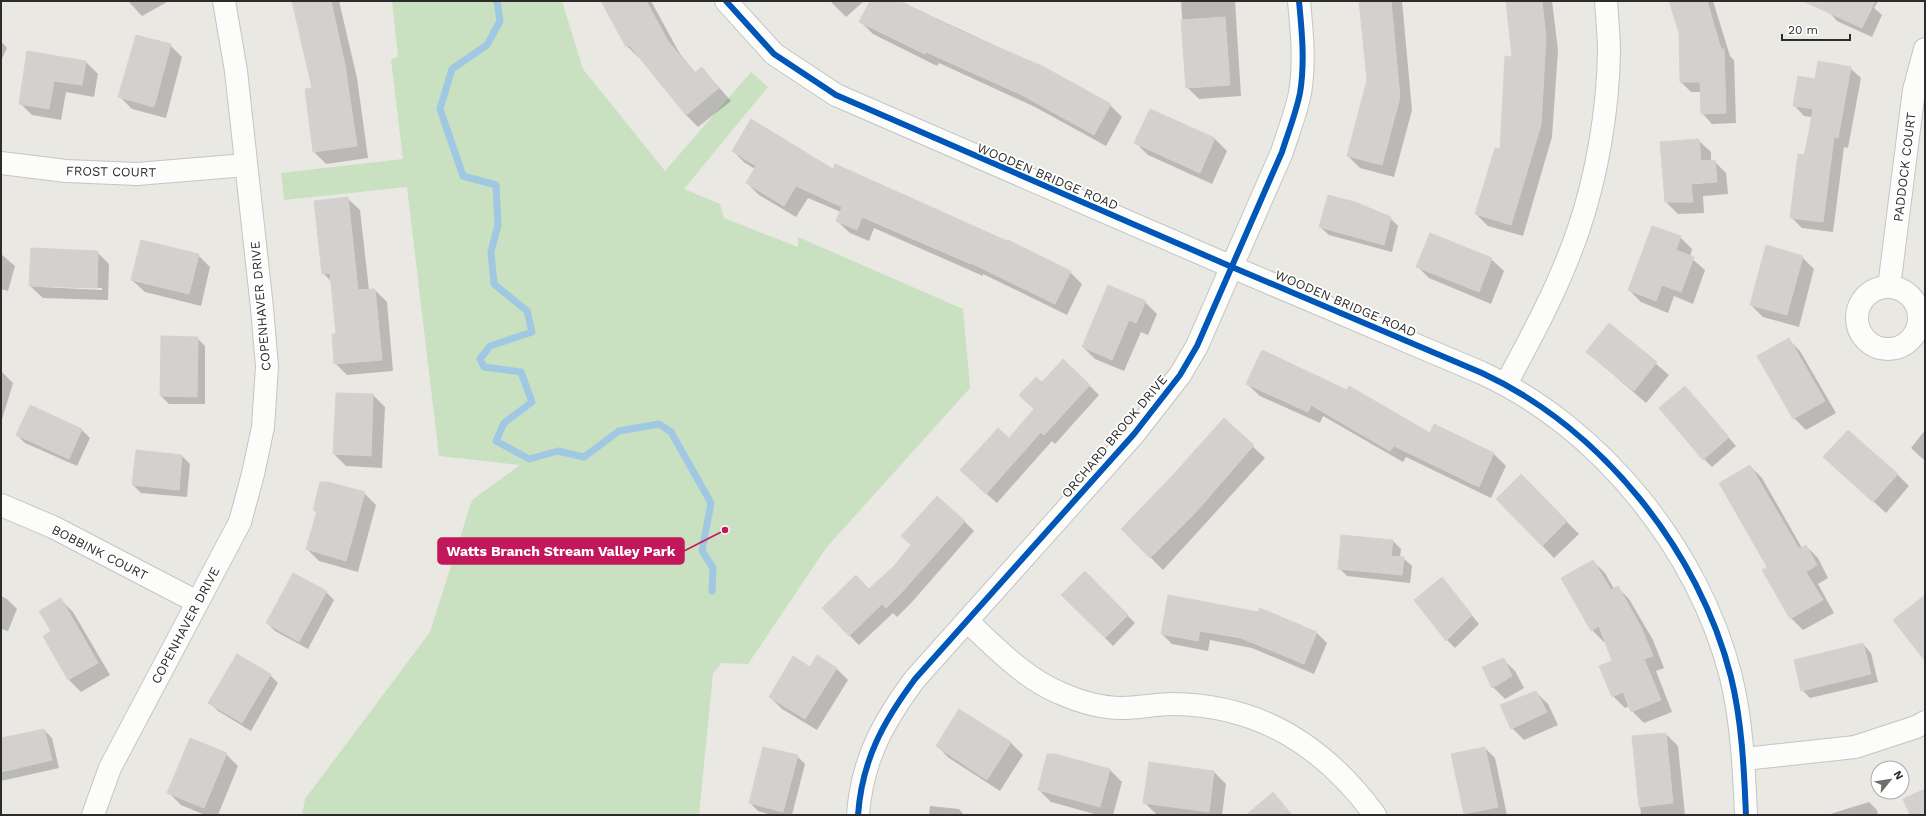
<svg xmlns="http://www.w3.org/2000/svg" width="1926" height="816" viewBox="0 0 1926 816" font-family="'Work Sans',sans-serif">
<rect width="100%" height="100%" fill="#e9e8e3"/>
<path fill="#c9e1c0" d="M392 1H562L583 69 665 171 751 72 768 87 684 189 720 204 724 218 798 247V237L963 309 970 388 826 548 748 664 722 663 713 673 699 815H302L305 799 430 632 472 500 520 465 439 456 407 187 284 200 281 173 403 159 391 60 398 56Z"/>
<path fill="#0003" fill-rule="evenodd" d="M128 1H169L142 16Z
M293 1H339L357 78 368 158 326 164 314 152 306 90 313 89Z
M602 1H651L680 54 696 74 702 68 731 101 698 127 686 115 640 57 639 58 627 46Z
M830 1H864L846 17Z
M871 1H899L1043 68 1110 105 1122 117 1106 146 1035 107 939 63 937 66 873 34 861 22Z
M1176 1H1235L1241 96 1199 99 1187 87 1181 2Z
M1360 1H1402L1412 110 1394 177 1360 168 1348 156 1368 80Z
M1507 1H1552L1558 50 1552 137 1523 236 1488 226 1476 214 1501 151 1513 58Z
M1670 1H1713L1730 56 1734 60 1736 123 1712 124 1702 113 1701 92H1691L1681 82 1680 33Z
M1832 1H1878L1874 8 1882 15 1872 37 1837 21 1828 11Z
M1 41 7 48 1 61Z
M170 45 182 57 166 118 132 109 120 97Z
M28 52 86 62 98 74 94 97 66 92 61 120 32 115 20 103Z
M1850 68 1861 78 1848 148 1844 147 1833 232 1802 228 1791 217 1812 117 1804 116 1794 105 1816 80Z
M1151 110 1215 139 1227 151 1212 184 1148 155 1136 143Z
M1698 140 1711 152V161H1714L1726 173 1728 194 1703 196 1704 213 1678 214 1666 202Z
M733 151 833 170 1070 272 1082 284 1067 315 983 274V276L874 228 869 241 850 233 837 221 841 212 808 198 796 217 759 195 747 183 755 169 745 163Z
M347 198 360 210 369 290H375L387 302 393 371 347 375 335 363 337 335 332 282 323 273Z
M1390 218 1398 226 1392 252 1329 235 1320 227Z
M1680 237 1692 249 1690 257 1705 270 1693 304 1674 296 1668 313 1641 302 1629 290Z
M97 252 109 264 108 300 43 298 30 286ZM42 285 102 288V290L42 287Z
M1 254 15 266 8 291 1 289Z
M198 255 210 267 201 306 145 292 132 280Z
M1802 257 1814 269 1799 327 1763 317 1751 305Z
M1491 259 1504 271 1491 304 1429 278 1417 266Z
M1145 302 1157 314 1148 335 1141 332 1124 371 1095 359 1083 347Z
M1610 324 1669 375 1646 403 1587 352Z
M197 338 205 346V404H169L161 396Z
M1788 339 1800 351 1836 413 1806 430 1794 418Z
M1 371 13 383 1 423Z
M1042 383 1089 385 1099 395 1055 444 1052 441 997 503 972 481 1035 410Z
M1247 384 1430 434 1434 426 1494 454 1506 466 1491 498 1406 457 1403 462 1323 416 1320 423 1260 396Z
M373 395 385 407 382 468 346 466 334 454Z
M1693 396 1736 446 1712 467 1704 459Z
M30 406 82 430 90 438 77 466 25 443 17 435Z
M1224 420 1265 458 1163 570 1122 529 1173 477Z
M1925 430V461L1911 448Z
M182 456 190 464 187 497 141 493 133 485Z
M1825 457 1897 474 1909 486 1886 513Z
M1750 466 1762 478 1802 548 1806 546 1818 558 1828 578 1818 584 1834 613 1803 630 1791 618 1769 567Z
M1521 476 1579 534 1554 558 1497 499Z
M364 493 376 505 358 572 319 561 307 549 317 513 314 510Z
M964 521 974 531 912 602 897 617 893 613 859 645 849 635 869 590Z
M1393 541 1401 549 1400 558H1403L1412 566 1410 583 1347 576 1339 568Z
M1593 561 1605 573 1614 589 1617 587 1629 599 1653 640 1664 668 1656 671 1672 712 1644 723 1632 711 1630 706 1625 708 1613 696 1614 661 1606 641 1604 642 1592 630Z
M1085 573 1135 623 1113 646 1063 595Z
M1442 579 1479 624 1455 648 1447 640Z
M326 592 334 600 308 649 275 631 267 623Z
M1 596 7 599 17 609 8 631 1 629Z
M61 600 73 612 110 675 81 692 69 680 44 636 52 632Z
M1260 610 1317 633 1327 643 1314 674 1252 648 1210 640 1208 651 1172 644 1162 634 1259 613Z
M1863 644 1871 653 1878 682 1810 698 1802 690Z
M1503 659 1515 671 1524 688 1505 699 1493 687Z
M811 668H836L848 680 817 730 782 709 770 697Z
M270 675 278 683 251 731 218 711 210 703Z
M1536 692 1548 704 1558 725 1524 740 1512 728Z
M960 711 1011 743 1023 755 1000 791 949 758 937 746Z
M44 730 52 738 59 768 1 781V739Z
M1666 734 1678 746 1685 815H1641L1633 737Z
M1485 748 1495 758 1507 815H1467L1465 813Z
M226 754 238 766 218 815H205L181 805 169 793Z
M797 756 805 764 792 815H772L758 811 750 803Z
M1150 763 1214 772 1226 784 1222 815H1157L1145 803Z
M1109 769 1122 782 1113 815H1098L1051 802 1039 790Z
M1869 802 1877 810 1878 815H1827Z
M930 806 959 809 964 815H929Z"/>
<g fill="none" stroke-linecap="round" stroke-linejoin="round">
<path stroke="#a0c8e2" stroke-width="7" d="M497 1 500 21 487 45 452 69 440 109 463 176 496 185 498 225 491 252 494 284 527 311 532 332 490 346 480 359 484 367 521 372 532 402 504 423 496 441 529 459 558 451 584 457 619 431 659 424 671 432 711 503 702 551 713 568 712 591"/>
</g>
<path fill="#d2d1ce" stroke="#d4d3cf" d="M292 1H331L345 65 357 146 313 152 305 89 312 88Z
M601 1H646L668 41 694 73 702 67 719 88 686 115 629 45 626 47Z
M870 1H900L963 32 1044 67 1111 104 1094 135 1022 95 926 52 925 54 859 22Z
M1359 1H1391L1400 97 1382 165 1347 156 1367 80Z
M1506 1H1542L1546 37 1541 125 1511 225 1475 214 1495 148 1500 149 1505 56 1512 57Z
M1669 1H1707L1721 49H1724L1726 113 1701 114 1700 82H1680L1679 33Z
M1803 1H1875L1862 28Z
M1225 17 1230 85 1186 88 1181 20Z
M136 35 171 44 154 107 118 97Z
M27 51 86 61 82 85 54 81 49 109 19 104Z
M1818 61 1851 67 1838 138 1834 137 1823 222 1790 218 1798 154 1805 155 1813 109 1793 106 1798 76 1815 79Z
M1150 109 1215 138 1200 173 1134 143Z
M751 119 833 169 835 164 1007 241 1008 240 1071 271 1055 304 971 263V264L862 217 857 230 836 221 842 207 796 186 784 206 746 183 756 166 732 151Z
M1699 139 1701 161 1715 160 1717 182 1691 184 1693 202H1665L1660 142Z
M1328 195 1355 202 1391 217 1384 245 1319 227Z
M348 197 358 290 375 289 382 360 334 364 332 334H336L330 273 322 274 314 201Z
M1652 226 1681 236 1676 250 1694 257 1681 292 1662 285 1656 301 1628 290Z
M1430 233 1492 258 1479 292 1416 267Z
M141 240 199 254 189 294 131 280Z
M1766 245 1803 256 1787 315 1750 305Z
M31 248 98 251 97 288 29 286Z
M1108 285 1146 301 1136 323 1129 320 1112 360 1082 347Z
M1609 323 1657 362 1634 391 1586 352Z
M161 336 198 337 197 397 160 396Z
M1789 338 1825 401 1793 419 1757 356Z
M1262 350 1347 390 1349 386 1430 433 1434 424 1494 453 1479 487 1394 446 1390 451 1311 405 1308 412 1246 384Z
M1063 359 1090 385 1044 435 1041 432 986 494 960 470 998 428 1009 438 1034 409 1019 395 1036 377 1042 382Z
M1685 386 1729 437 1703 460 1659 408Z
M336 393 373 394 371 456 333 454Z
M30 405 82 429 69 459 16 435Z
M1224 418 1254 445 1197 511 1150 558 1121 529 1172 476Z
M1848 430 1898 474 1873 502 1823 457Z
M136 450 182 455 179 490 132 485Z
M1750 465 1799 549 1806 545 1817 565 1806 572 1823 600 1790 619 1762 570 1767 567 1719 483Z
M1521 474 1567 521 1542 546 1496 499Z
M320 482H328L365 492 346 561 306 549 317 511 313 510Z
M937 496 965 521 902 592 886 608 882 604 849 636 822 608 856 575 869 589 894 566 911 545 901 536Z
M1341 535 1393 540 1391 556 1404 557 1402 575 1338 569Z
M1593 560 1611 590 1618 586 1641 627 1653 656 1644 659 1661 700 1631 712 1623 692 1612 697 1599 666 1612 661 1599 626 1591 631 1561 578Z
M1085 571 1128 615 1105 638 1061 595Z
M293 573 327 591 299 642 266 623Z
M1442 577 1472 615 1446 641 1414 600Z
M1168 595 1258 612 1260 608 1317 632 1304 664 1241 638 1200 631 1198 641 1161 634Z
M1925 595V661L1893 620Z
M61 598 98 663 68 680 43 636 51 631 39 611Z
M1863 643 1871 674 1801 691 1794 660Z
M237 654 271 674 242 723 208 703Z
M817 655 837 668 805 719 769 697 793 656 810 667Z
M1504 658 1512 676 1492 688 1482 667Z
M1536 691 1547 712 1511 729 1500 705Z
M959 709 1011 742 987 780 936 746Z
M44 729 52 760 1 772V738Z
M1666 733 1673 803 1639 807 1632 736Z
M190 738 227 753 204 808 167 793Z
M763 747 798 755 783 812 749 803Z
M1485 747 1498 807 1464 814 1451 754Z
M1047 754H1055L1110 769 1100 807 1038 790Z
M1149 762 1214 771 1209 812 1143 803Z
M1925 789V815H1910L1903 799Z
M1273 792 1292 815H1246Z"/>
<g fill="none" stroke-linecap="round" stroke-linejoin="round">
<g stroke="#c4c4c3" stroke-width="24">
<path id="minor" d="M726 1 774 54 836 95 1232 267 1482 373C1601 428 1699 550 1731 677 1742 722 1744 769 1746 815
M1 163 66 171 137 174 246 165
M1889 287 1914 90 1925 49
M1857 318a31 31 0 1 1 62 0a31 31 0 1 1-62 0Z
M1506 384C1533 334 1560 284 1578 231 1597 176 1608 110 1609 52 1609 35 1607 18 1606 1
M1 505 53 527 197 602
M967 621C995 647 1024 678 1060 693 1078 701 1102 708 1122 708 1139 708 1156 704 1173 704 1260 705 1324 746 1375 815
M1744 759 1855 747 1916 727 1925 722
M93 815 110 768 240 522 253 474 263 427 267 366 262 308 236 71 224 1
M858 815C862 760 883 722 915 679L1134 434 1180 375 1197 346 1282 152C1288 133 1296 113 1300 93 1305 63 1302 32 1299 1"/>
</g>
<use href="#minor" stroke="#fcfcfb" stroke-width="22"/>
<g stroke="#fff" stroke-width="8">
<path id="cycleway" d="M726 1 774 54 836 95 1232 267 1482 373C1601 428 1699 550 1731 677 1742 722 1744 769 1746 815
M858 815C862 760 883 722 915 679L1134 434 1180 375 1197 346 1282 152C1288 133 1296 113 1300 93 1305 63 1302 32 1299 1"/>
</g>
<use href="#cycleway" stroke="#0057b8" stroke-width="6"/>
</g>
<g text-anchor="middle" stroke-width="3.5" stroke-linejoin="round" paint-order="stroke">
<g font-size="13" fill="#2c2c2c" stroke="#fff">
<text transform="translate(1904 167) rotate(-83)" y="5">PADDOCK COURT</text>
<text transform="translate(111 171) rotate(1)" y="5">FROST COURT</text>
<text transform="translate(1048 176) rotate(23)" y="5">WOODEN BRIDGE ROAD</text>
<text transform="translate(1346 303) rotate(23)" y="5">WOODEN BRIDGE ROAD</text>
<text transform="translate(260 306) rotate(-95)" y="5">COPENHAVER DRIVE</text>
<text transform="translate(1114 436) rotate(-50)" y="5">ORCHARD BROOK DRIVE</text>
<text transform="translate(100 552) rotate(27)" y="5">BOBBINK COURT</text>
<text transform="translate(185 625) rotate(-62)" y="5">COPENHAVER DRIVE</text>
</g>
</g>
<path fill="none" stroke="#c2185b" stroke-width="1.5" d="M725 530L684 551"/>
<circle fill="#c2185b" stroke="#fff" stroke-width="1.5" cx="725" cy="530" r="4"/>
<rect fill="#c2185b" stroke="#c2185b" stroke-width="1.5" x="438" y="538" width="246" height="26" rx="4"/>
<g font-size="14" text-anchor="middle" font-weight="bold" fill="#fff">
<text x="561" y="556">Watts Branch Stream Valley Park</text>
</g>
<rect width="1926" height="816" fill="none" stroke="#2c2c2c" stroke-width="4"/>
<g transform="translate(1890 780) rotate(60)"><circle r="19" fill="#ffffff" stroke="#ababab"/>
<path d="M0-3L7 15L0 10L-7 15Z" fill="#6e6e6c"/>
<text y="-6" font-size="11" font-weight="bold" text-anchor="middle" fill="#2c2c2c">N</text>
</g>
<path d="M1782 34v6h68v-6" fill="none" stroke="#2c2c2c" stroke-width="2"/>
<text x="1788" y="34" font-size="12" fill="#2c2c2c" stroke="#ffffff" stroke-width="3" paint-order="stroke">20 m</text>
</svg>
